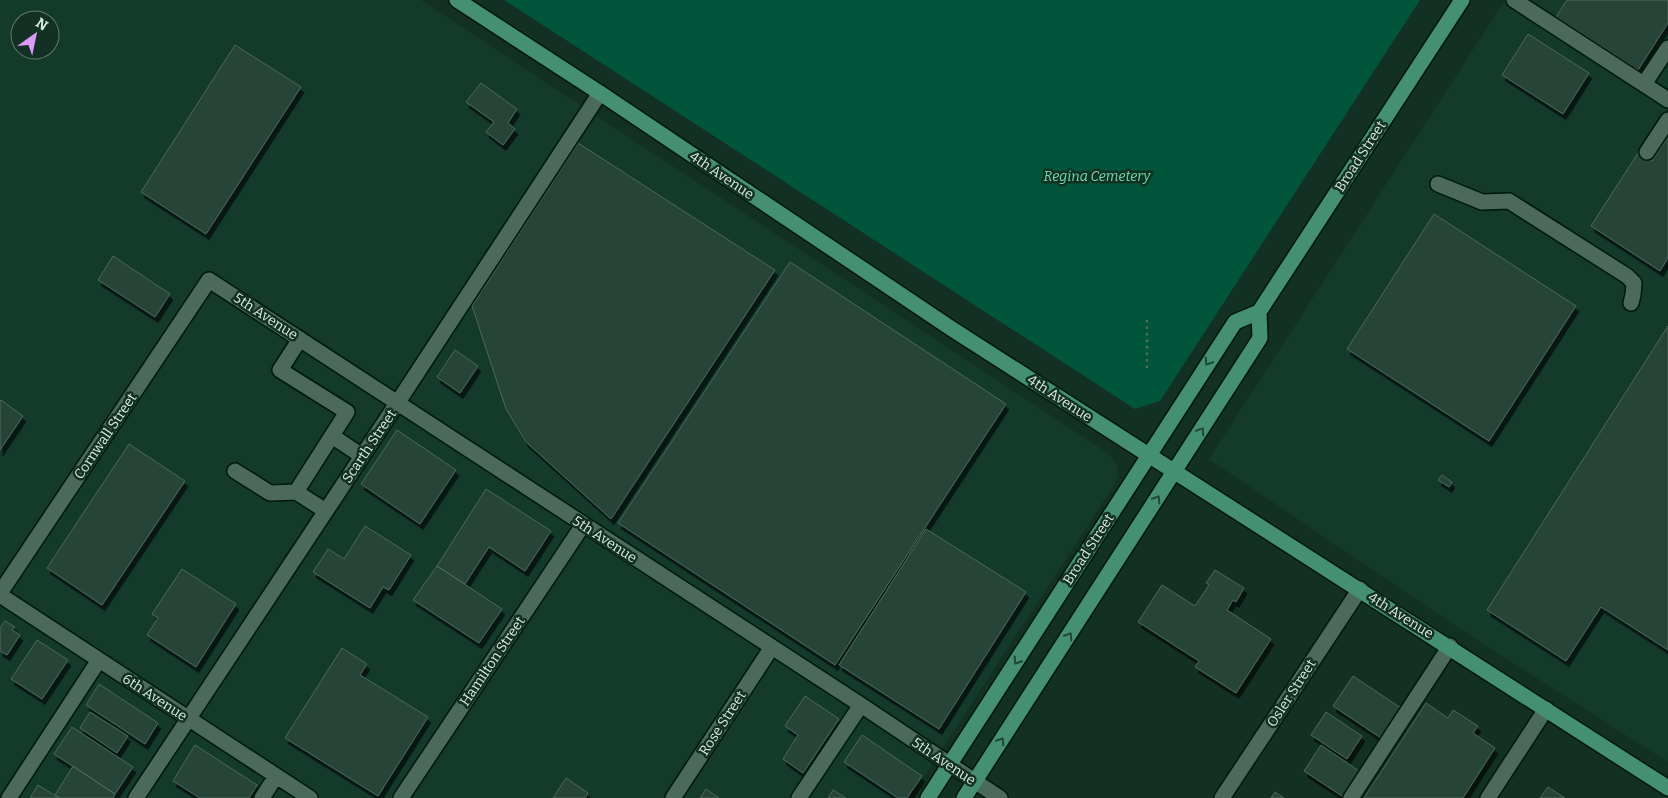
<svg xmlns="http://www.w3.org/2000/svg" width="1668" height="798" viewBox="0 0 1668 798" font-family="Bitter,serif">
<defs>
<filter id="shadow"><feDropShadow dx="3" dy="5.5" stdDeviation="0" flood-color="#0009"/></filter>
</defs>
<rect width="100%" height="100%" fill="#133024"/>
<path fill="#133a2b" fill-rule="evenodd" d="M0 0H421L1106 452 1112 458 1117 467 1118 476 1115 484 910 798H0ZM20 20H50V50H20Z
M1505 0H1668V762L1460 629 1209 459Z"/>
<path fill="#01553a" d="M504 0H1420L1160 401 1135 409Z"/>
<path fill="#284538" stroke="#4a685a" filter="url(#shadow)" d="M1567 0H1668V23L1638 70 1556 17Z
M1528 34 1589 73 1563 114 1502 75Z
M235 45 301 87 206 234 141 192Z
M481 83 517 109 508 123 515 129 503 145 486 132 494 122 466 102Z
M1668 137V258L1660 271 1591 226 1638 153 1652 161Z
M578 143 775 270 611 519 526 442 506 409 472 306Z
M1434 214 1576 306 1489 441 1347 349Z
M113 256 170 294 155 317 98 280Z
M790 262 1006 404 835 665 618 523Z
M1668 326V650L1601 607 1566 661 1487 610Z
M455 350 478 366 460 393 437 377Z
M1 400 23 416 0 450V401Z
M397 430 456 470 420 524 361 484Z
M129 444 185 481 102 605 47 568Z
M1442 475 1452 482 1449 487 1438 480Z
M486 489 551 531 525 571 489 547 465 584 437 566Z
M365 526 411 555 389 590 383 587 370 608 313 572 328 549 344 559Z
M926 529 1026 592 939 729 839 665Z
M437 566 502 609 479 643 413 600Z
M182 569 236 604 196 667 147 635 158 618 152 614Z
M1215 570 1244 588 1236 602 1233 600 1227 610 1271 639 1236 693 1195 667 1199 661 1138 622 1162 585 1195 606 1209 585 1206 583Z
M5 621 15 627 12 630 20 635 7 655 0 651V628Z
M37 640 68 660 42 699 11 679Z
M342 648 367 664 360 675 428 717 378 796 285 738Z
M1353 676 1404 710 1384 740 1333 706Z
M99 684 158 723 145 744 86 705Z
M805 696 839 719 803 773 783 759 798 735 785 726Z
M1426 703 1448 718 1453 710 1478 726 1473 733 1495 748 1463 798H1364Z
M90 712 128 736 117 753 80 728Z
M1326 712 1362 736 1347 759 1311 735Z
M72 727 133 767 115 794 54 754Z
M862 735 922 776 907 798H898L844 762Z
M195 745 257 785 249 798H200L173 781Z
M1321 745 1362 773 1345 798 1304 771Z
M73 766 115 794 113 798H60L55 795Z
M566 778 588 793 585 798H553Z
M38 785 59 798H30Z
M1548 787 1565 798H1540Z
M706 789 719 798H700Z
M833 790 846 798H828Z
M1275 792 1284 798H1271Z"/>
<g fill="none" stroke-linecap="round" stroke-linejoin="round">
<g stroke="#00180d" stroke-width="18">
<path id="minor" d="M1514 0 1668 100
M1644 84 1668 48
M1647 152 1668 120
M1438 184 1482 202 1509 201 1627 276 1634 283 1633 295 1631 303
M300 339 280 370 347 412 296 492 326 511
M332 436 362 456
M235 471 270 493 296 492
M0 593 209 280 861 705 1000 798
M0 595 310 798
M9 798 99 660
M136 798 398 402 600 93
M262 798 276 776
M401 798 583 525
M673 798 772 647
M799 798 861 705
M1222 798 1360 589
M1351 798 1450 646
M1488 798 1546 709"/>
</g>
<g stroke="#00180d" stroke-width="18">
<path id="major" d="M457 0 603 95 952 329 1668 788
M928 798 1235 322 1259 312 1462 0
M964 798 1260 338 1259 312"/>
</g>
<path stroke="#506a5f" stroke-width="2.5" stroke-dasharray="2.5 4" stroke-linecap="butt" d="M1147 368V316"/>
<use href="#minor" stroke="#4b6a5b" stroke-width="15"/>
<use href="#major" stroke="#459072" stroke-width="15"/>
</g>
<defs><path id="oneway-chevron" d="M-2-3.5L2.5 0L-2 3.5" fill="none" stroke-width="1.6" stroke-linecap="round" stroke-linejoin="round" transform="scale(1.25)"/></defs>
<g stroke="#204838">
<use href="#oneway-chevron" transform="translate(1208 362) rotate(123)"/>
<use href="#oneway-chevron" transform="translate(1201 431) rotate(-57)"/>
<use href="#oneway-chevron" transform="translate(1157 499) rotate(-57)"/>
<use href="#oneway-chevron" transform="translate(1069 636) rotate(-57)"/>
<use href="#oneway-chevron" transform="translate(1017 661) rotate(123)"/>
<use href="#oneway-chevron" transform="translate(1001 741) rotate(-57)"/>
</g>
<g text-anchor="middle" stroke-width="5" stroke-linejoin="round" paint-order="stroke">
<g font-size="14" fill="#d9eae1" stroke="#133024">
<text transform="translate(1360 156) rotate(-57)" y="5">Broad Street</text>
<text transform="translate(722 175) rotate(34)" y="5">4th Avenue</text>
<text transform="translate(266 316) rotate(33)" y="5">5th Avenue</text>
<text transform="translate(1060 398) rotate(33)" y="5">4th Avenue</text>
<text transform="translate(105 436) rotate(-56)" y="5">Cornwall Street</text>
<text transform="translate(369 446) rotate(-56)" y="5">Scarth Street</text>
<text transform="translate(605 539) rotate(33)" y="5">5th Avenue</text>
<text transform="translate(1088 549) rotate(-57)" y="5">Broad Street</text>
<text transform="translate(1401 615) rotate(32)" y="5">4th Avenue</text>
<text transform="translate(492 661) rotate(-56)" y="5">Hamilton Street</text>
<text transform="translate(1291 693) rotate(-57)" y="5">Osler Street</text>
<text transform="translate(155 697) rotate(33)" y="5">6th Avenue</text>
<text transform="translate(722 723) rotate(-57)" y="5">Rose Street</text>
<text transform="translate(944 761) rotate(34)" y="5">5th Avenue</text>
</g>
<g font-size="14" font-style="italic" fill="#72deb0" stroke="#133024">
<text x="1097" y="181">Regina Cemetery</text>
</g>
</g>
<g transform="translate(35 35) rotate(33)"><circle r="24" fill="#133024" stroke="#627a70"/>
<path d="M0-4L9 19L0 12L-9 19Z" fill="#d99af8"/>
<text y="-8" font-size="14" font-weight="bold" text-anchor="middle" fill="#d9eae1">N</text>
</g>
</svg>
